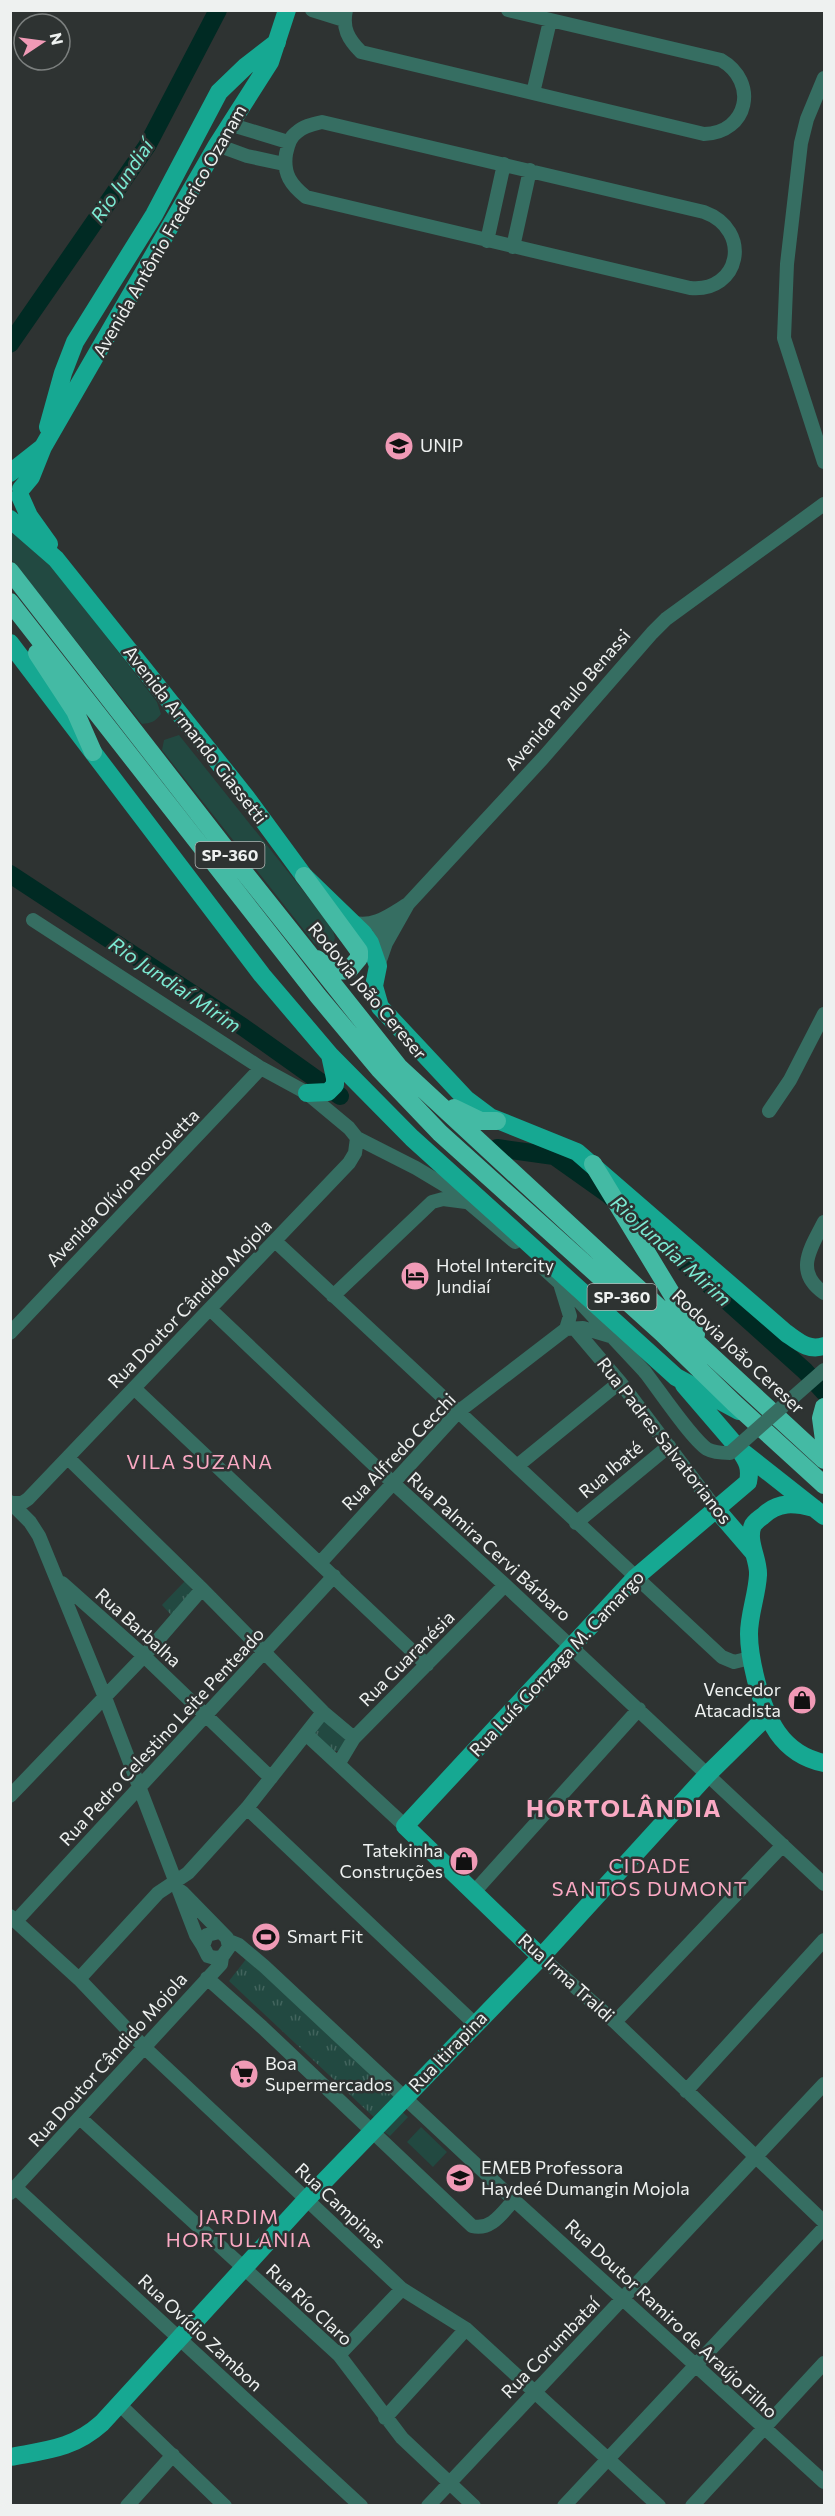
<svg xmlns="http://www.w3.org/2000/svg" width="835" height="2516" viewBox="0 0 835 2516" font-family="Commissioner,sans-serif">
<defs>
<pattern id="park-tufts" width="24" height="20" patternUnits="userSpaceOnUse" patternTransform="scale(1.5)"><rect width="24" height="20" fill="#224941"/><path d="M3 7l-1-3M5 7V3M7 7l1-3M15 17l-1-3M17 17v-4M19 17l1-3" fill="none" stroke="#42645d"/></pattern>
</defs>
<rect width="100%" height="100%" fill="#2e3332"/>
<path fill="#224941" d="M10 527 48 561 157 702 161 714C155 722 151 723 142 724L11 559Z
M179 735 332 927 335 938 332 946 322 948 314 943 162 750 164 740Z
M421 2127 447 2152 433 2167 407 2142Z"/>
<path fill="url(#park-tufts)" d="M185 1581 192 1590 173 1617 162 1605Z
M326 1718 346 1740 341 1751H333L314 1734Z
M247 1958 396 2099 379 2122 229 1981Z
M400 2110 408 2117 390 2136 383 2131Z"/>
<g fill="none" stroke-linecap="round" stroke-linejoin="round">
<path stroke="#002a23" stroke-width="18" d="M10 344 147 146 218 10
M10 874 243 1027 340 1096
M497 1148 554 1156 609 1195 805 1371 824 1392"/>
<path stroke="#366e62" stroke-width="14" d="M312 10 344 20
M346 10C342 28 348 39 361 52L704 134C748 133 759 82 721 60L508 10
M824 78 807 119 801 143 787 264 784 338 824 462
M533 93 550 21
M322 122 704 212C753 230 740 293 690 288L306 197C291 185 283 174 286 154 288 146 289 138 296 133 303 126 313 124 322 122Z
M232 125 288 142
M217 145 247 156 284 164
M487 241 504 164
M513 247 530 170
M351 922C373 929 390 915 408 904L543 758 652 633 666 619 824 504
M365 947 396 917
M378 966 386 943 408 904
M769 1111 790 1080 824 1014
M357 1138 416 1168 456 1192 515 1242
M824 1222C810 1249 794 1272 824 1293
M275 1241 722 1657 734 1662 750 1658
M540 1265 575 1297 645 1372
M561 1287 570 1316 566 1329
M333 1296 432 1202 443 1199 466 1202
M210 1309 392 1482 505 1585 824 1884
M574 1328 620 1382 716 1509
M10 1333 261 1068
M135 1389 427 1665
M782 1407 824 1370
M68 1458 202 1589 323 1712 354 1738
M517 1466 620 1382
M10 1502 30 1522 39 1536 104 1695 196 1935 203 1946
M12 1503H22L28 1499 349 1163 355 1153 357 1138 349 1128 307 1093 261 1068 33 920
M576 1523 669 1446
M320 1563 458 1412 566 1329 583 1328 610 1336
M62 1583 144 1656 271 1778
M307 1735 405 1826
M339 1763 354 1738 505 1585
M10 1796 144 1656 202 1589
M247 1808 475 2024
M474 1892 639 1709
M10 1916 79 1979 145 2048 402 2289 466 2329 659 2506
M16 1921 334 1576
M219 1932 207 1935 203 1946 208 1956 215 1958 222 1957
M229 1941 239 1945 264 1966 514 2200 824 2482
M541 1957 615 2022 824 2222
M207 1978 262 2027 472 2226C491 2231 502 2213 514 2200
M79 1979 158 1893 188 1873 247 1808 323 1712
M615 2022 783 1845
M686 2091 824 1940
M80 2118 339 2355 402 2438 474 2506
M16 2188 361 2506
M10 2193 221 1964 222 1957 229 1947 227 1938 182 1892
M339 2355 402 2289
M119 2404 225 2506
M385 2418 466 2329
M127 2506 173 2455
M428 2506 824 2084
M564 2506 824 2228
M692 2506 824 2363"/>
<path stroke="#16a892" stroke-width="18" d="M48 427 63 373 75 342 154 215 219 92 246 66 277 42
M10 473 43 447
M21 489 31 477 43 447 217 145 270 62 287 10
M20 496 29 516 49 544
M10 519 56 559 246 797 304 876 363 933 370 943 378 966 374 986 380 1007 466 1099 490 1117 577 1152 786 1333C799 1342 808 1351 824 1346
M10 643 262 975 330 1055 412 1138 676 1377 739 1411
M307 1093 328 1092 335 1085V1078L330 1055
M684 1385 739 1449 824 1516
M814 1508C795 1503 778 1501 763 1516 760 1518 755 1522 753 1525 746 1541 759 1559 758 1575 757 1595 749 1614 749 1634 749 1650 752 1664 756 1680 766 1719 781 1754 824 1763
M716 1509 754 1553
M541 1957 405 1826 635 1578 748 1482C751 1467 747 1461 739 1449
M10 2457C47 2450 73 2449 102 2423L306 2200 541 1957 708 1774 766 1717"/>
<path stroke="#44baa4" stroke-width="18" d="M10 571 236 862 399 1067 824 1460
M10 602 318 996 379 1069 440 1133 662 1333 734 1403 824 1485
M37 653 75 711 93 752
M304 876 359 951V958L349 970C335 972 328 967 317 959
M454 1108 481 1121H497
M593 1164 696 1334
M824 1407 821 1418 824 1440"/>
<path stroke="#366e62" stroke-width="14" d="M645 1372C659 1390 691 1438 707 1449 714 1453 723 1453 730 1453L782 1407"/>
</g>
<defs>
<g id="university-disc" transform="scale(1.5)"><circle r="9.5" fill="#f09ab6" stroke="#2e3332"/><path d="M0-5L7-2L0 1L-7-2ZM-4 1L0 2.5L4 1V4Q0 6-4 4Z" fill="#111"/></g>
<g id="hotel-disc" transform="scale(1.5)"><circle r="9.5" fill="#f09ab6" stroke="#2e3332"/><path d="M-6-4.5h1.5V1H6V5H4.5V3h-9V5H-6ZM-4 0a1.8 1.8 0 1 1 3.6 0ZM.5 0V-2.5h3Q6-2.5 6 0Z" fill="#111"/></g>
<g id="shop-disc" transform="scale(1.5)"><circle r="9.5" fill="#f09ab6" stroke="#2e3332"/><path d="M-5-2.5h2.3a2.7 3.5 0 0 1 5.4 0H5L5.5 6h-11ZM-1.5-2.5h3a1.5 2.3 0 0 0-3 0Z" fill="#111"/></g>
<g id="stadium-disc" transform="scale(1.5)"><circle r="9.5" fill="#f09ab6" stroke="#2e3332"/><path d="M0-5a6.5 5 0 1 0 0 10a6.5 5 0 1 0 0-10ZM-3.5-1.8h7v3.6h-7Z" fill="#111"/></g>
<g id="supermarket-disc" transform="scale(1.5)"><circle r="9.5" fill="#f09ab6" stroke="#2e3332"/><path d="M-6-5.5h2.5l.6 2H6L4.5 2H-2.5L-4.4-4H-6ZM-1.5 3.2a1.3 1.3 0 1 0 .1 0ZM3 3.2a1.3 1.3 0 1 0 .1 0Z" fill="#111"/></g>
<g id="school-disc" transform="scale(1.5)"><circle r="9.5" fill="#f09ab6" stroke="#2e3332"/><path d="M0-5L7-2L0 1L-7-2ZM-4 1L0 2.5L4 1V4Q0 6-4 4Z" fill="#111"/></g>
</defs>
<g fill-rule="evenodd">
<use href="#university-disc" x="399" y="446"/>
<use href="#hotel-disc" x="415" y="1276"/>
<use href="#shop-disc" x="802" y="1700"/>
<use href="#shop-disc" x="464" y="1861"/>
<use href="#stadium-disc" x="266" y="1937"/>
<use href="#supermarket-disc" x="244" y="2074"/>
<use href="#school-disc" x="460" y="2178"/>
</g>
<g text-anchor="middle" stroke-width="5" stroke-linejoin="round" paint-order="stroke">
<g fill="#2e3332" stroke="#b4b8b7" stroke-width="1.5">
<rect x="195.5" y="842" width="69" height="26" rx="4.5"/>
<rect x="587.5" y="1284" width="69" height="26" rx="4.5"/>
</g>
<g font-size="16" font-weight="bold" fill="#eef1f0">
<text x="230" y="861">SP-360</text>
<text x="622" y="1303">SP-360</text>
</g>
<g font-size="18" fill="#eef1f0" stroke="#2e3332">
<text transform="translate(170 231) rotate(-60)" y="6">Avenida Antônio Frederico Ozanam</text>
<text transform="translate(568 700) rotate(-49)" y="6">Avenida Paulo Benassi</text>
<text transform="translate(195 735) rotate(52)" y="6">Avenida Armando Giassetti</text>
<text transform="translate(367 991) rotate(50)" y="6">Rodovia João Cereser</text>
<text transform="translate(123 1188) rotate(-46)" y="6">Avenida Olívio Roncoletta</text>
<text transform="translate(190 1304) rotate(-46)" y="6">Rua Doutor Cândido Mojola</text>
<text transform="translate(738 1352) rotate(43)" y="6">Rodovia João Cereser</text>
<text transform="translate(664 1441) rotate(52)" y="6">Rua Padres Salvatorianos</text>
<text transform="translate(399 1452) rotate(-46)" y="6">Rua Alfredo Cecchi</text>
<text transform="translate(611 1470) rotate(-40)" y="6">Rua Ibaté</text>
<text transform="translate(489 1547) rotate(42)" y="6">Rua Palmira Cervi Bárbaro</text>
<text transform="translate(138 1628) rotate(42)" y="6">Rua Barbalha</text>
<text transform="translate(407 1659) rotate(-45)" y="6">Rua Guaranésia</text>
<text transform="translate(557 1664) rotate(-47)" y="6">Rua Luís Gonzaga M. Camargo</text>
<text transform="translate(162 1737) rotate(-47)" y="6">Rua Pedro Celestino Leite Penteado</text>
<text transform="translate(566 1978) rotate(42)" y="6">Rua Irma Traldi</text>
<text transform="translate(448 2052) rotate(-46)" y="6">Rua Itirapina</text>
<text transform="translate(108 2060) rotate(-48)" y="6">Rua Doutor Cândido Mojola</text>
<text transform="translate(340 2206) rotate(43)" y="6">Rua Campinas</text>
<text transform="translate(309 2305) rotate(43)" y="6">Rua Río Claro</text>
<text transform="translate(671 2319) rotate(43)" y="6">Rua Doutor Ramiro de Araújo Filho</text>
<text transform="translate(200 2333) rotate(43)" y="6">Rua Ovídio Zambon</text>
<text transform="translate(551 2348) rotate(-46)" y="6">Rua Corumbataí</text>
</g>
<g font-size="18" fill="#eef1f0" stroke="#2e3332" text-anchor="start">
<text x="420" y="452">UNIP</text>
<text x="436" y="1272">Hotel Intercity<tspan x="436" dy="21">Jundiaí</tspan></text>
<text x="781" y="1696" text-anchor="end">Vencedor<tspan x="781" dy="21">Atacadista</tspan></text>
<text x="443" y="1857" text-anchor="end">Tatekinha<tspan x="443" dy="21">Construções</tspan></text>
<text x="287" y="1943">Smart Fit</text>
<text x="265" y="2070">Boa<tspan x="265" dy="21">Supermercados</tspan></text>
<text x="481" y="2174">EMEB Professora<tspan x="481" dy="21">Haydeé Dumangin Mojola</tspan></text>
</g>
<g font-size="20" font-style="italic" fill="#7cead3" stroke="#2e3332">
<text transform="translate(122 181) rotate(-56)" y="7">Rio Jundiaí</text>
<text transform="translate(175 985) rotate(34)" y="7">Rio Jundiaí Mirim</text>
<text transform="translate(671 1251) rotate(42)" y="7">Rio Jundiaí Mirim</text>
</g>
<g font-size="20" letter-spacing="1.5" fill="#faa9c3" stroke="#2e3332">
<text x="200" y="1469">VILA SUZANA</text>
<text x="650" y="1873">CIDADE<tspan x="650" dy="23">SANTOS DUMONT</tspan></text>
<text x="239" y="2224">JARDIM<tspan x="239" dy="23">HORTULANIA</tspan></text>
</g>
<g font-size="24" font-weight="bold" letter-spacing="1.5" fill="#faa9c3" stroke="#2e3332">
<text x="624" y="1817">HORTOLÂNDIA</text>
</g>
</g>
<rect width="835" height="2516" fill="none" stroke="#eef1f0" stroke-width="24"/>
<g transform="translate(42 42) rotate(77)"><circle r="28" fill="#2e3332" stroke="#7b7f7e" stroke-width="1.5"/>
<path d="M0-4.5L10 22L0 15L-10 22Z" fill="#f09ab6"/>
<text y="-9" font-size="16" font-weight="bold" text-anchor="middle" fill="#eef1f0">N</text>
</g>
</svg>
